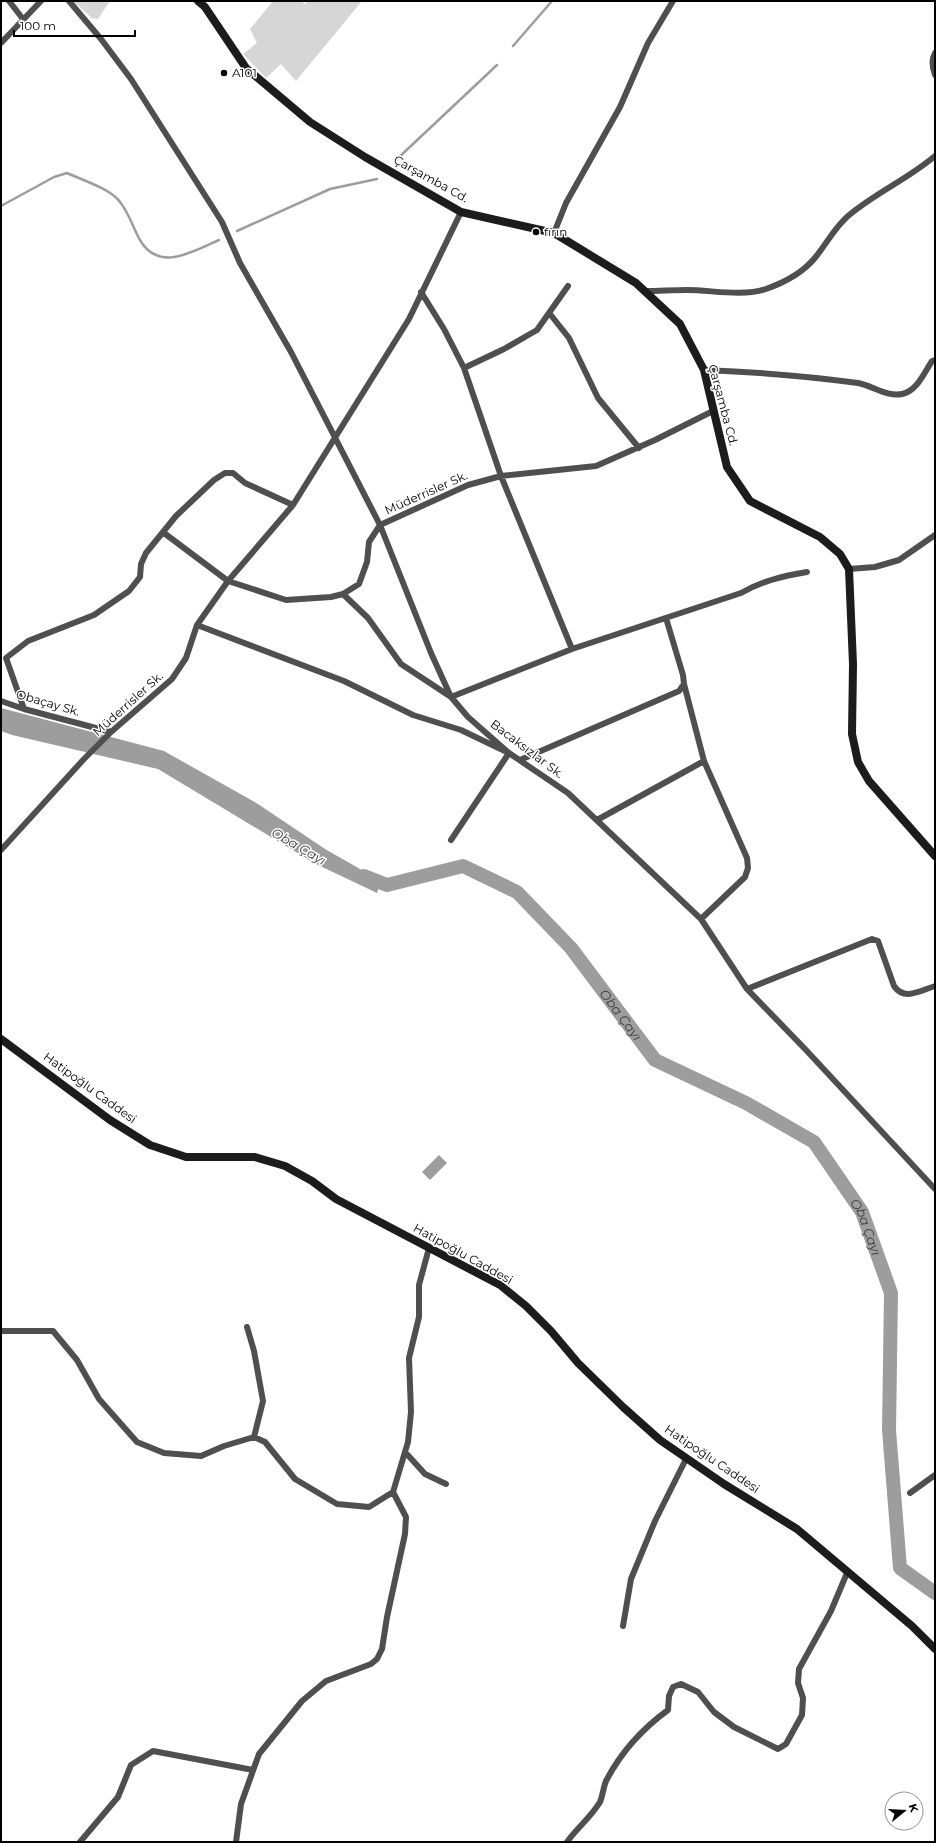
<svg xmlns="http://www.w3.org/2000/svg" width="936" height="1843" viewBox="0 0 936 1843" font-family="Montserrat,sans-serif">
<rect width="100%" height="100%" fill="#fff"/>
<path fill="#d6d6d6" d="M73 1H110L98 19 92 18Z
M273 1H301L305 4 308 1H362L296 81 281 64 266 78 243 54 257 43 250 29Z"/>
<path fill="#9d9d9d" d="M1 708 164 751 258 804 325 849 381 881 377 893 316 864 158 769 12 735 1 731Z
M439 1155 447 1163 430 1180 422 1172Z"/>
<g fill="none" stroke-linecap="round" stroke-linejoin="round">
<path stroke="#9d9d9d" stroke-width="2.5" d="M513 46 552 1
M396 160 497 65
M1 206 54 177 67 173C82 180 111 189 120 202 129 213 133 228 140 240 159 273 194 251 219 240
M237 231 330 189 377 179"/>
<path stroke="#9d9d9d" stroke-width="14" id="s1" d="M364 876 387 885 463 866 517 892 571 948 655 1060 746 1103 814 1142 862 1212 891 1293 889 1430 900 1568 935 1593"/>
<path stroke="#4f4f4f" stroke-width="6" d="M9 1 23 19
M69 1 101 39 131 79 222 222 240 263 291 352 380 525 431 653 451 697 572 649 741 593C762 581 783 576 807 572
M1 43 41 1
M935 53C931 60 932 67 935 75
M554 233 566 203 620 107 648 43 673 1
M645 291C659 291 673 290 687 290 712 290 741 297 766 289 783 283 802 273 814 259 826 245 834 228 848 216 875 193 908 179 935 156
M421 292 444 329 464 368 501 476 572 649
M550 314 569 338 598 398 639 448
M464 368 504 349 537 330 568 286
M704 370C756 372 807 376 858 383 873 386 887 397 902 394 917 391 924 373 932 361L935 360
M164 533 228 581 293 505 409 319 461 212
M849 569 875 567 899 560 935 535
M343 594 368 618 401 664 451 697 468 717 509 753 568 793 701 919 747 989 806 1050 935 1189
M197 625 344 681 413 715 461 730 509 753 451 840
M1 701 24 709 111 732
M24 709 6 658 28 641 94 615 129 591 140 577 141 564 146 553 176 516 214 480 225 473H233L245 483 293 505
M520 760 679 691 684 684 683 675 666 618
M597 820 704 761 684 684
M1 850 84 759 111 732 172 679 186 658 197 625 228 581 286 600 331 597 343 594 359 584 367 562 369 542 380 525 468 485 501 476 596 466 655 440 713 411
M701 919 745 877 748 868 747 858 704 761
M747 989 872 939 878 941 894 986C904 1001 920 991 935 986
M247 1327 254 1351 263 1401 254 1437
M1 1331H53L77 1360 99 1399 137 1442 164 1453 201 1456 224 1446 254 1437 265 1442 295 1479 337 1504 369 1507 393 1492
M405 1452 425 1474 446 1484
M910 1493 935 1475
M623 1626 631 1579 655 1521 686 1459
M80 1842 118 1797 131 1765 153 1751 253 1770
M236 1842 241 1804 259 1754 302 1701 326 1681 371 1664 377 1659 382 1649 387 1617 405 1534 406 1517 393 1492 408 1442 411 1412 409 1358 419 1317V1285L429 1248
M567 1842C577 1828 591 1817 600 1802 603 1795 603 1788 606 1781 621 1752 642 1729 668 1710L669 1696 673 1687 681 1684 698 1692 714 1712 734 1727 778 1749 786 1744 802 1715 803 1698 798 1683 799 1669 831 1611 847 1573"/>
<path stroke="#1c1c1c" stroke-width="8" d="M198 1 205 7 246 68 310 122 365 157 461 212 554 233 636 283 680 324 704 370 727 467 750 501 820 537 840 554 849 569 853 664 852 734 858 762 869 781 935 856
M1 1039 110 1120 150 1145 186 1157H255L285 1166 312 1181 336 1199 500 1285 526 1306 551 1331 578 1363 623 1407 660 1440 724 1484 797 1529 912 1626 935 1649"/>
</g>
<g fill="#000" stroke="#fff" stroke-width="1.5">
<circle cx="224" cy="73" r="4"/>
<circle cx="536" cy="232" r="4"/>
</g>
<g text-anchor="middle" stroke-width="3" stroke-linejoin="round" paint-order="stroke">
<g font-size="12" fill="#000" stroke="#fff" text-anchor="start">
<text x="232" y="77">A101</text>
<text x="544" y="236">fırın</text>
</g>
<g font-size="12" fill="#000" stroke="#fff">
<text transform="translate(431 179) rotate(29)" y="4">Çarşamba Cd.</text>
<text transform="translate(723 405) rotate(75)" y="4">Çarşamba Cd.</text>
<text transform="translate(426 493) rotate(-24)" y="4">Müderrisler Sk.</text>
<text transform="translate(48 703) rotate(16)" y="4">Obaçay Sk.</text>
<text transform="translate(128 704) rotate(-42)" y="4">Müderrisler Sk.</text>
<text transform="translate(527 749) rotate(37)" y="4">Bacaksızlar Sk.</text>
<text transform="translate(90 1088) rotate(36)" y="4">Hatipoğlu Caddesi</text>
<text transform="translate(463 1254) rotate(29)" y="4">Hatipoğlu Caddesi</text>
<text transform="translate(712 1459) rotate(34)" y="4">Hatipoğlu Caddesi</text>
</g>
<g font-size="13" font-style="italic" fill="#3e3e3e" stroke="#fff">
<text transform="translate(299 846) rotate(30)" y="5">Oba Çayı</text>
<text dy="5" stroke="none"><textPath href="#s1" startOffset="324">Oba Çayı</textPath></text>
<text dy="5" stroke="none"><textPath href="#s1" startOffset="660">Oba Çayı</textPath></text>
</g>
</g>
<rect width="936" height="1843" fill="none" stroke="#000000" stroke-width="4"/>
<g transform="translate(904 1811) rotate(72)"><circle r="19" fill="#ffffff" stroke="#999999"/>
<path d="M0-3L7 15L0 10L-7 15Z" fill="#000000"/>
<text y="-6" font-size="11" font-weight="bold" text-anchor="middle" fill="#000000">K</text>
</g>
<path d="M14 30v6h121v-6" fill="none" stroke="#000000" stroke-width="2"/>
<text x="20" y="30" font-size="12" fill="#000000" stroke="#ffffff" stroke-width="3" paint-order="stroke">100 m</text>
</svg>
